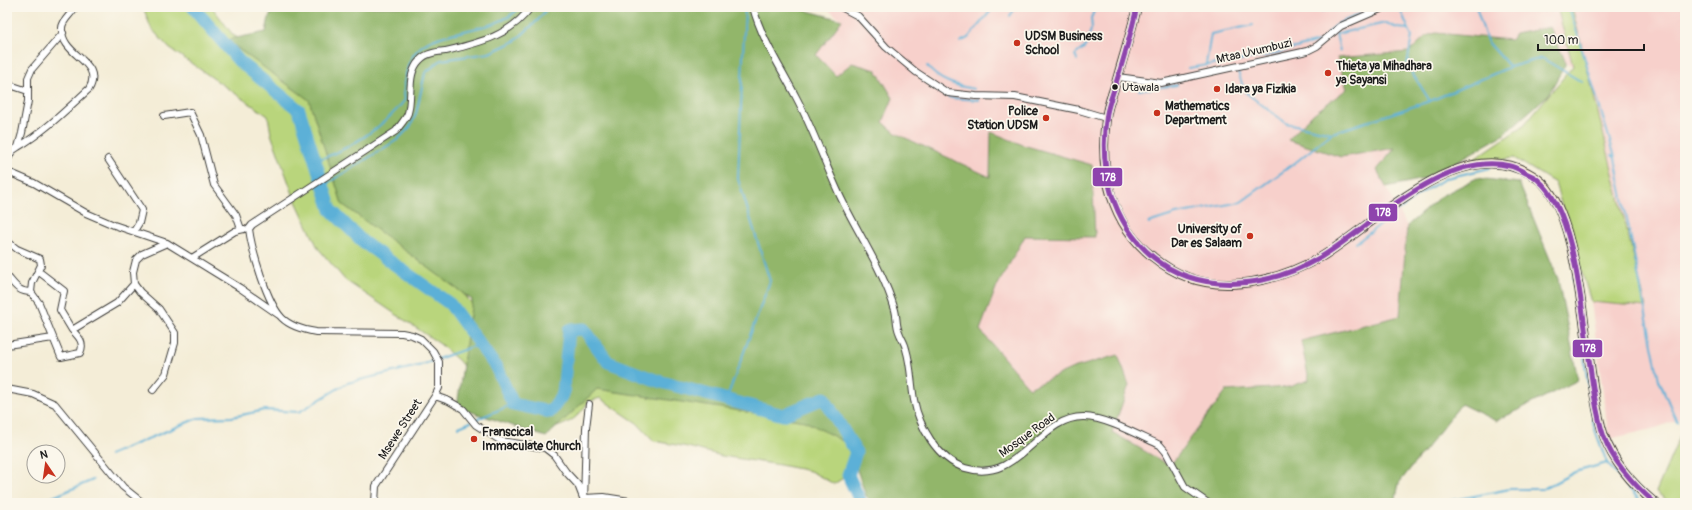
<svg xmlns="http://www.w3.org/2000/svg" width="1692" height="510" viewBox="0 0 1692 510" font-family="Pangolin,sans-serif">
<rect width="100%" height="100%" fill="#fbf7ec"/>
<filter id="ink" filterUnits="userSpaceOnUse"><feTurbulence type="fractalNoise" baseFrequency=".025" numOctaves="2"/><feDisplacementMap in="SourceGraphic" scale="8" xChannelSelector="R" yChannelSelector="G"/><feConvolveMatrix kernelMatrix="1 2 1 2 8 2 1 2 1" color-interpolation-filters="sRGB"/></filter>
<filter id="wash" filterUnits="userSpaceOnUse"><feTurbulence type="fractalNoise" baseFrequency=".012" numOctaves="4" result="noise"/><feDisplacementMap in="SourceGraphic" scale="16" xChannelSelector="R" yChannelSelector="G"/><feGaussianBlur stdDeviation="0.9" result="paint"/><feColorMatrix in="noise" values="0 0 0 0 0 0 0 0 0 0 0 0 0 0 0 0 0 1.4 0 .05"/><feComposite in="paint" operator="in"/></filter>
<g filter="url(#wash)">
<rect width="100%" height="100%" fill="#f4edd7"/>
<path fill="#f7d0cb" d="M825 7H1557L1573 66 1566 63 1550 27 1511 40 1475 36H1426L1409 52 1379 55 1347 89 1313 114 1341 157 1395 148 1377 170 1407 226 1400 316 1380 322 1309 380 1289 387 1226 391 1170 466 1112 432 1129 385 1073 368 1029 389 980 330 996 288 1025 235 1095 237 1023 145 991 132 990 177 897 134 883 122 816 55 842 20Z
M1572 7H1685V417L1656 428 1609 439 1591 302 1646 306Z"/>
<path fill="#b9d57b" stroke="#6a784c" d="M143 7H212L233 35 284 66 442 269 480 313 558 381 831 389 857 458 851 473 834 484 810 471 780 465 722 456 688 447 654 441 637 423 600 398 588 402C579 417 570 423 554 428L472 378 459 361 440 344 345 280 318 248 294 197 271 134 268 116 169 48 151 28Z
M1557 7H1572L1646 307 1591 302 1555 183 1514 158 1467 164 1523 126 1573 66Z
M1685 424V503H1671L1656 492Z"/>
<path fill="#92b66b" stroke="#576944" d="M276 7H793L842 20 816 55 836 76 852 63 876 70 893 98 883 122 897 134 990 177 991 132 1023 145 1092 165 1095 237 1025 236 996 288 980 330 1029 388 1073 368 1118 355 1129 385 1112 432 1170 466 1226 391 1289 387 1309 380 1301 341 1400 316 1407 226 1441 196 1477 178 1519 183 1558 279 1578 380 1496 421 1461 404 1399 483 1395 503H873L866 496 848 444 805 421 597 389 546 437 457 407 472 300 342 204 309 100 226 40 266 32 269 17Z
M1550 27 1566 63 1548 95 1503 135 1428 178 1386 187 1377 170 1395 148 1341 157 1288 140 1313 114 1347 89 1337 58 1409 52 1426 36 1436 33 1511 40 1515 34Z"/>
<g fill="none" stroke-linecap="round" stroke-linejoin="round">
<path stroke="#5bb0d7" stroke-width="2" d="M1315 7 1322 11 1338 7
M1399 7 1412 36 1407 65 1430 101
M1476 7 1487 41 1510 67
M1569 7 1615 157
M1401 10 1413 7
M1010 16 1016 7
M1092 28 1091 18 1096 7
M1327 34 1337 24 1360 14
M960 42 968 38 994 7
M1340 51 1336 34 1386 23 1397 28 1408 29
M1077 60 1075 55 1085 47 1091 30
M1206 64 1211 34 1253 25
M927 66C938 81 957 86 974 89
M1188 68 1265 56 1318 42
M1238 72 1245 92 1286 123 1332 133 1430 101 1510 67 1542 58 1582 82
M932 87 951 98 979 100
M1139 90 1177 85
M1612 155 1615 158 1659 380 1677 422
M315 161C348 150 383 128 405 100 403 89 404 81 407 70 418 20 491 41 520 7
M1505 169 1516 173
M323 186 397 140 410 127 416 114 425 73 441 60 489 53 515 41 538 20 548 7
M1148 223 1176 214 1241 202 1296 162 1332 133
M1356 243 1420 194 1446 178 1490 168
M1573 277 1594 427 1607 463 1642 503
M727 398 770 281 738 179 745 7
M475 420 513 404
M459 427 471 422
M109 455 198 418 232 417 265 410 299 412 347 383 418 366 480 344
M1545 488 1575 472 1607 463
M39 503 93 480
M1438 503 1510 489H1543"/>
<path stroke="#5bb0d7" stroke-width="13" d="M193 7 239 61 299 110 331 210 363 242 450 304 496 367 513 404 550 412 563 394 569 330 584 329 608 362 658 381 783 415 824 398 856 452 848 475 861 503"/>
</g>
</g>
<g filter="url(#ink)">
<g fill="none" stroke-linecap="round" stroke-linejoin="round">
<g stroke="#3c3b38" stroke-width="8">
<path id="street" d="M753 7C761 38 781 68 796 97 813 129 825 164 841 198 859 235 883 270 895 310 897 317 896 325 899 332 901 338 905 343 906 349 911 365 911 383 914 400 919 426 937 459 965 468 1020 485 1038 416 1084 417 1105 417 1140 436 1160 445L1166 452 1185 487 1208 503
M841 7 858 16 886 47 916 72 948 93 976 96 1015 97 1079 110 1106 118
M1118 77 1161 83 1307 51 1317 46 1341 26 1385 7
M7 84 28 91
M164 116 190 112 201 135 214 185 236 215 241 229
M18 147C44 132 67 109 89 89 105 61 60 56 62 28 62 20 72 14 75 7
M108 159 142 210 139 223 134 231
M7 161 12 151 18 147 22 133 28 101V78L32 69 63 33
M7 173 13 174 34 183 86 213 114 225 167 243 240 288 279 315
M7 241 17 249 40 259 41 265 38 271 64 291 60 310 72 330
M192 258 235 231 244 229
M38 271 32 283 31 292 39 303 61 357 80 353C85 343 79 337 72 330L117 303 134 284
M7 276C15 285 18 292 31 292
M7 345 53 338
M7 389 33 394 55 404 123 487 143 503
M153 390 166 374 175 343V333L159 309 140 292 134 284 133 272 136 260 142 254 167 243
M435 396 449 401 463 409 476 425 501 441 545 448 554 455 566 472 578 485 583 498 604 497 642 503
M375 503 376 486 435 396 439 388V362L433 351 421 339 412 335 402 333 316 332C304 330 291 327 282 318 267 303 252 251 249 229L252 225 396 131C400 125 406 119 408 113 413 95 406 74 420 60 426 53 437 52 446 51 479 43 510 36 531 7
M584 503 586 428 589 404"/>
</g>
<g stroke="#3c3b38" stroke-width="10">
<path id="secondary" d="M1137 7C1131 33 1123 58 1116 83 1112 95 1107 107 1106 119 1099 171 1111 224 1153 257 1176 276 1201 285 1231 284 1262 283 1294 272 1321 257 1381 221 1465 126 1538 179 1585 214 1583 376 1604 436 1614 463 1633 485 1655 503"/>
</g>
<use href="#street" stroke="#fff" stroke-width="6"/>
<use href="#secondary" stroke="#fde5c5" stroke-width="8"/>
<g stroke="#fbf7ec" stroke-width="8">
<path id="bus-1" d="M1137 7C1131 33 1124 58 1116 83 1113 93 1109 103 1107 113 1098 166 1111 222 1153 257 1201 297 1270 287 1321 257 1372 226 1445 149 1510 166 1515 167 1520 170 1524 172 1529 175 1535 176 1538 180 1587 220 1582 374 1604 437 1614 464 1634 485 1655 503"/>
</g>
<use href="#bus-1" stroke="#8e44ad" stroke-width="5"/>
</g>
</g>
<g fill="#c8321e" stroke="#fbf7ec" stroke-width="1.5">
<circle cx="1017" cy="43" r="4"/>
<circle cx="1328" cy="73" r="4"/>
<circle cx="1217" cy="89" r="4"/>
<circle cx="1157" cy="113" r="4"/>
<circle cx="1046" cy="118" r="4"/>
<circle cx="1250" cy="236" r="4"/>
<circle cx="474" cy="439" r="4"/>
</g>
<circle fill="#1c1c1c" stroke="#fbf7ec" stroke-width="1.5" cx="1115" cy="87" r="3.5"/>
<g text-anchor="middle" stroke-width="3.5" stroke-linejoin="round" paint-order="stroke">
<g font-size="11" fill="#1c1c1c" stroke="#fbf7ec" text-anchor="start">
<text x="1122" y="91">Utawala</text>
</g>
<g font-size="12" font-weight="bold" fill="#1c1c1c" stroke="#fbf7ec" text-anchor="start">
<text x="1025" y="40">UDSM Business<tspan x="1025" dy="14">School</tspan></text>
<text x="1336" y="70">Thieta ya Mihadhara<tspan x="1336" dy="14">ya Sayansi</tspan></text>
<text x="1225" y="93">Idara ya Fizikia</text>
<text x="1165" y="110">Mathematics<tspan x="1165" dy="14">Department</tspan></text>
<text x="1038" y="115" text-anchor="end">Police<tspan x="1038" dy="14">Station UDSM</tspan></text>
<text x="1242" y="233" text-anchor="end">University of<tspan x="1242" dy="14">Dar es Salaam</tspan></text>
<text x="482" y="436">Franscical<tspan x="482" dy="14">Immaculate Church</tspan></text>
</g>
<g font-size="12" fill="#1c1c1c" stroke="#fbf7ec">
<text transform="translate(1254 51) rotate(-13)" y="4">Mtaa Uvumbuzi</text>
<text transform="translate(400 429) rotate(-57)" y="4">Msewe Street</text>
<text transform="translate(1027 435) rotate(-36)" y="4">Mosque Road</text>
</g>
</g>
<g stroke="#fbf7ec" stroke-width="1.5">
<rect x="1092" y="167" width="31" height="20" rx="4" fill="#8e44ad"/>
<rect x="1368" y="203" width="30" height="19" rx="4" fill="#8e44ad"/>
<rect x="1572" y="339" width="31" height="19" rx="4" fill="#8e44ad"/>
</g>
<g font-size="11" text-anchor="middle" font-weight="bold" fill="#fff">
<text x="1108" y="181">178</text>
<text x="1383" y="216">178</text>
<text x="1588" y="352">178</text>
</g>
<rect width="1692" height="510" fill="none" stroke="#fbf7ec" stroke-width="24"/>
<g transform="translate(46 464) rotate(347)"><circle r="19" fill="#fbf7ec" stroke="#a29f99"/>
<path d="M0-3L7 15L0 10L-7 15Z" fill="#c8321e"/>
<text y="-6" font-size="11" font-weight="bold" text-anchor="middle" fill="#1c1c1c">N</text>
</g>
<path d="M1538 44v6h106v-6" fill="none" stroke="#1c1c1c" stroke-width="2"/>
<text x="1544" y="44" font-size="12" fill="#1c1c1c" stroke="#fbf7ec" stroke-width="3" paint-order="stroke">100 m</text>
</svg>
